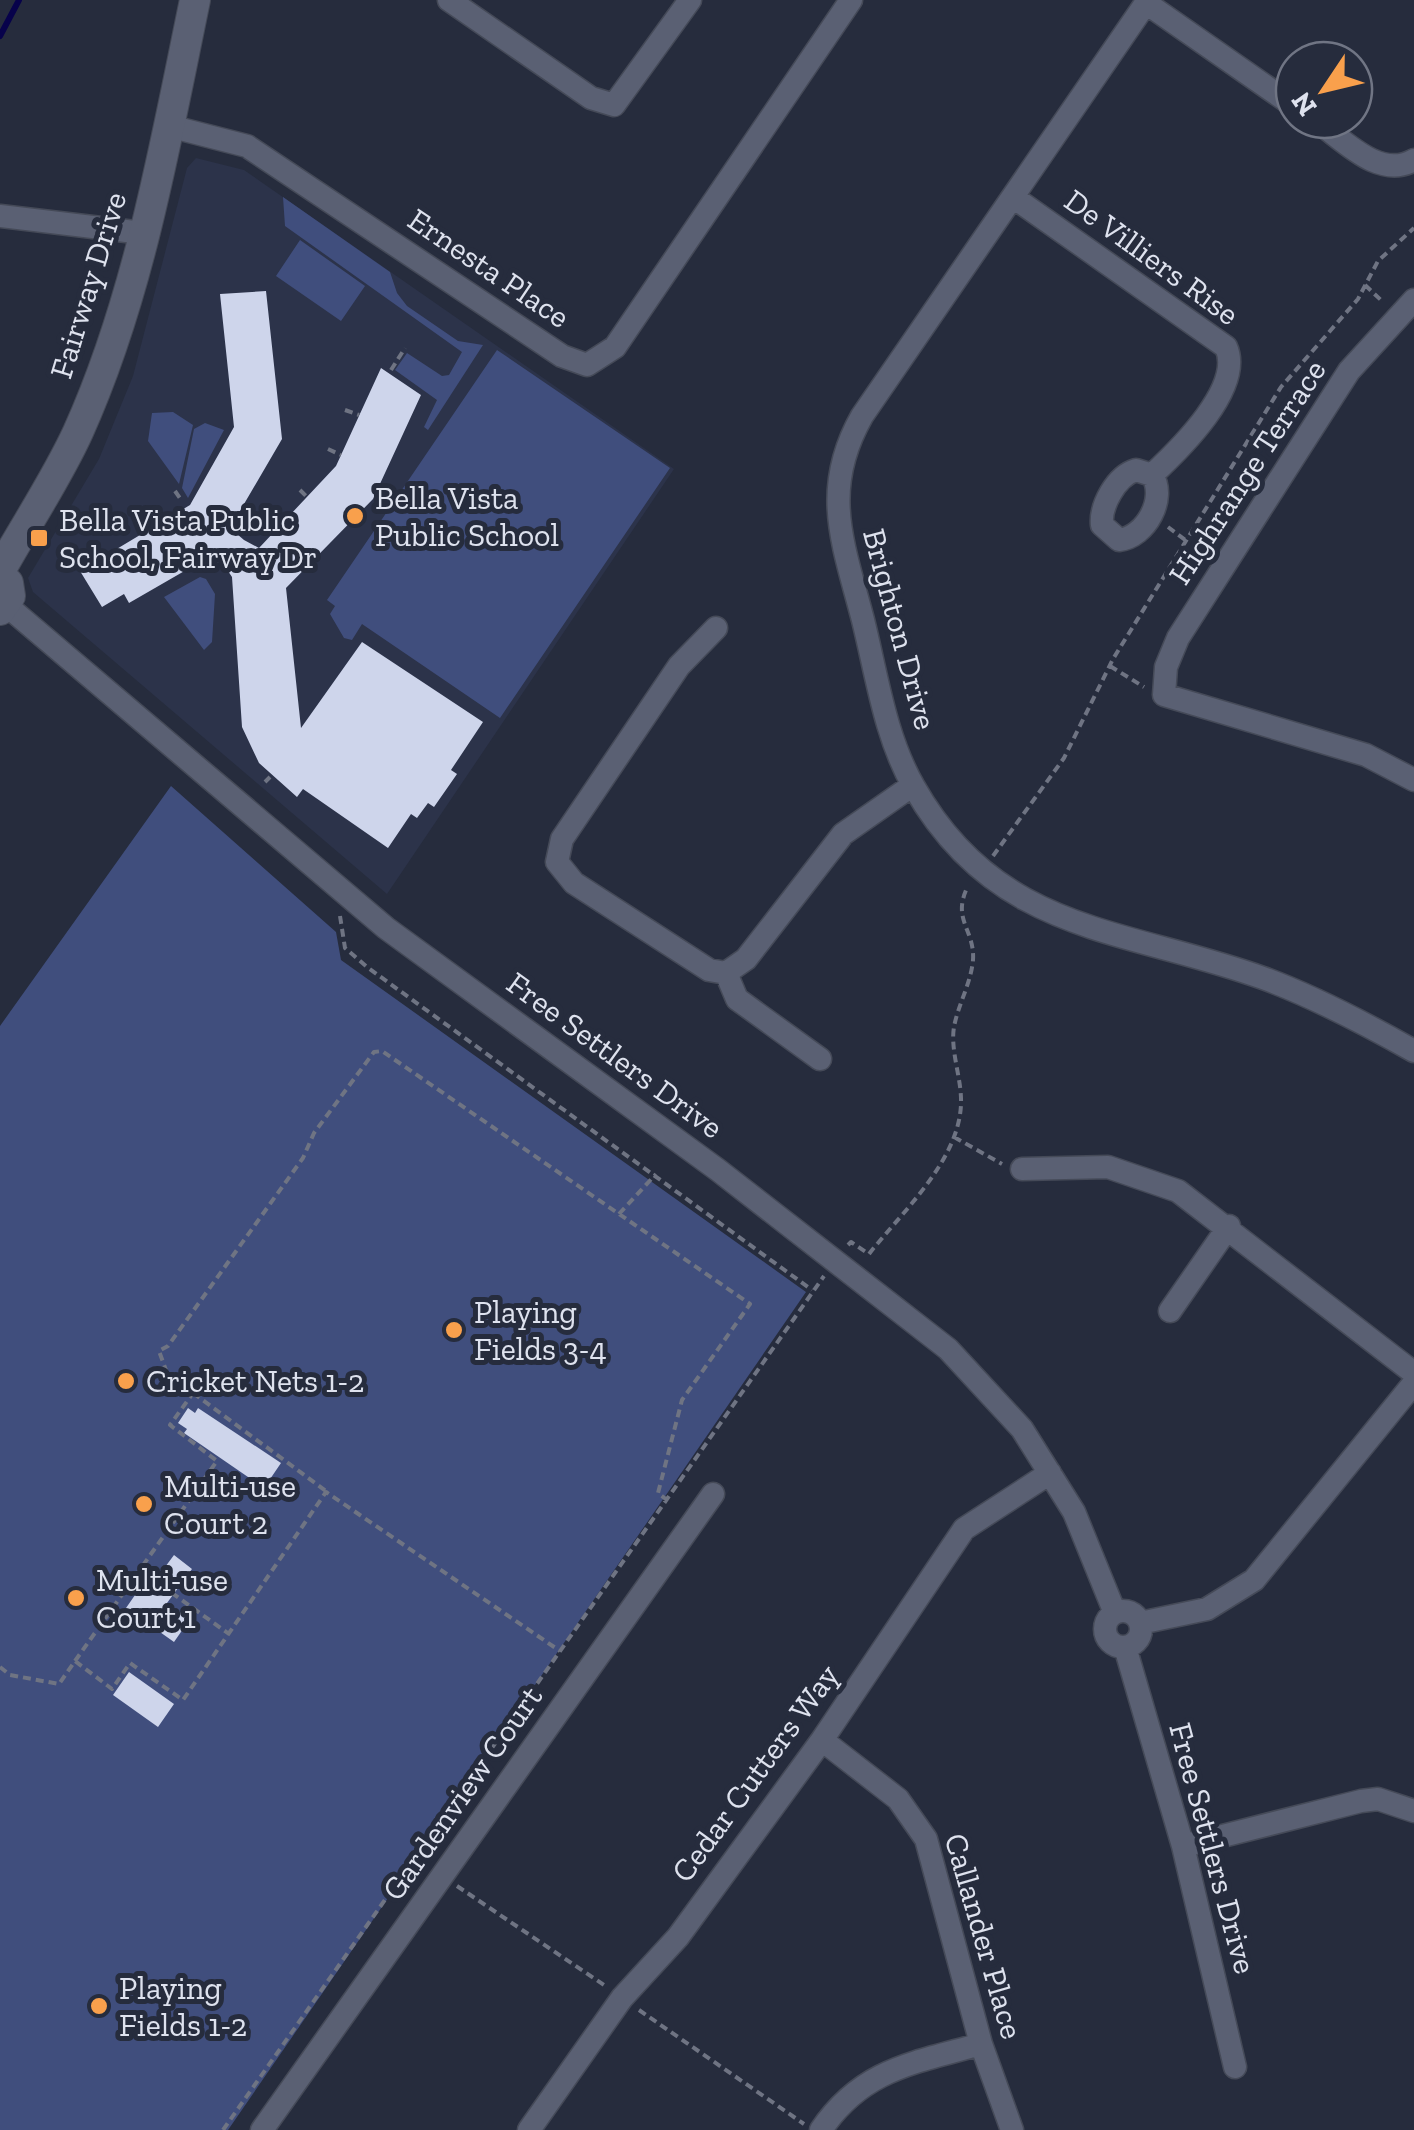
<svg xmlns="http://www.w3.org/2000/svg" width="1414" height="2130" viewBox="0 0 1414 2130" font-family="'Zilla Slab',serif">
<rect width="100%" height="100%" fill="#262c3d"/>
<path fill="#2c334a" d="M196 158 244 170 674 469 387 894 33 592 28 578 99 459 133 376 187 168Z"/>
<path fill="#404e7d" d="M283 197 390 272 397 293 407 306 458 341 483 345 428 430 424 427 437 400 395 370 407 353 442 376 449 375 462 352 285 226Z
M300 240 365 286 341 321 276 276Z
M497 350 670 468 500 718 362 624 352 640 344 638 330 614 335 606 327 600Z
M173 412 193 425 179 484 148 441 152 413Z
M205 423 224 430 188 498 182 488 194 429Z
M200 577 206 579 215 594 212 642 204 650 164 597Z
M171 786 336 932 341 960 806 1292 228 2130H0V1026Z"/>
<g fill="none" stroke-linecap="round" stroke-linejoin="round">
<path stroke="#07024b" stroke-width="6" d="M0 36 19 0"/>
</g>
<path fill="#ced5eb" d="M266 291 282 439 230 528 244 540 259 548 336 466 381 368 421 395 373 499 286 588 301 728 362 642 483 722 451 770 457 774 434 807 428 803 417 818 411 814 388 848 303 789 297 797 259 763 242 727 232 577 224 565 207 558 129 603 124 594 102 607 80 571 190 505 234 427 220 294Z
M188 1408 195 1413 198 1408 281 1463 264 1488 184 1433 187 1429 178 1423Z
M174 1555 192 1569 167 1603 190 1619 174 1642 126 1608 142 1585 148 1590Z
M129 1672 174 1704 158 1727 113 1695Z"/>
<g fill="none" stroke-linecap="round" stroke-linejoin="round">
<g stroke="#454a58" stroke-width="25">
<path id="street" d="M449 0 591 98 614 105 690 0
M1148 0 862 416C820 490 843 543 863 620 877 676 885 737 914 787 997 934 1125 928 1263 978 1315 997 1366 1024 1414 1051
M1146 3 1294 106
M1315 120C1344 140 1379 180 1414 160
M169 126 247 146 562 356 587 365 615 347 851 0
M1013 197 1226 347C1244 387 1180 449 1152 475
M0 216 143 233
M1414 300 1349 371 1178 638 1166 667 1164 695 1366 755 1414 780
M1136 470 1152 475C1167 498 1146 537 1119 540L1102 525C1100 506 1116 476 1136 470Z
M6 605 386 928 718 1170 948 1349 1022 1429 1074 1512 1115 1613
M716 628 679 666 562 839 557 862 574 883 709 970 726 973 746 959 843 834 913 785
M726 973 737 999 820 1059
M1022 1169 1108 1167 1178 1191 1414 1373
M1170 1311 1229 1226
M1105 1629a18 18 0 1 1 36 0a18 18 0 1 1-36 0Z
M1140 1623 1207 1609 1254 1580 1414 1383
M1125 1647 1183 1846 1235 2067
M822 1740 898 1799 926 1839 981 2044 1012 2130
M1183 1846 1361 1801 1378 1799 1414 1811
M262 2130 713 1494
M529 2130 622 1998 678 1937 822 1740 964 1529 1050 1473
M821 2130C862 2069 914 2063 981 2044"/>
</g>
<g stroke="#454a58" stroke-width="32">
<path id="secondary" d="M0 571C26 524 56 480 78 432 139 297 165 144 195 0
M0 576 8 583 10 596 0 610"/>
</g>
<path stroke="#6f7483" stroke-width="4" stroke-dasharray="8 5" stroke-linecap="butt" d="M1365 285 1383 302
M391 370 405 348
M345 410 359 415
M328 449 341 455
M300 490 307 497
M175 491 182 501
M1168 527 1188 542
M1110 666 1144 687
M265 782 270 777
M993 856 1064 758 1113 659 1281 387 1358 299 1378 261 1414 228
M340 916 345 948 367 967 812 1290
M954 1137 1002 1164
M619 1214 656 1174
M848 1245 851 1242 869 1254C902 1212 959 1161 961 1104 962 1079 950 1051 954 1027 958 1005 971 983 973 960 975 929 951 920 968 886
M193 1393 326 1491
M140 1570 229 1634
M75 1661 217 1461 170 1425 193 1393 167 1373 159 1351 168 1346 303 1158 314 1133 374 1052 382 1051 750 1304 682 1400 658 1493 667 1500
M0 1667 10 1675 59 1684 75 1661 112 1689 130 1663 183 1700 326 1492 560 1651
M457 1886 607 1987
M639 2010 804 2124
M223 2130 824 1276"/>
<use href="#street" stroke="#5a6073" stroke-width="22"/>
<use href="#secondary" stroke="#5a6073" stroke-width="30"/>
</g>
<g fill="#f9a04c" stroke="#262c3d" stroke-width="4">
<circle cx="355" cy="516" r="10"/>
<rect x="29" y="528" width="20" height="20" rx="5"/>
<circle cx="454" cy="1330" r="10"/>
<circle cx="126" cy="1381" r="10"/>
<circle cx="144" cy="1504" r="10"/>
<circle cx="76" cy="1598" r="10"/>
<circle cx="99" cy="2006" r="10"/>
</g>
<g text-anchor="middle" stroke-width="10" stroke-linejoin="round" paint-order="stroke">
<g font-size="32" fill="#dee2ee" stroke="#262c3d">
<text transform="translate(1152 257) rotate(36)" y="11">De Villiers Rise</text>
<text transform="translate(489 268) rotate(34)" y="11">Ernesta Place</text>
<text transform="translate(88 285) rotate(-73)" y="11">Fairway Drive</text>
<text transform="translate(1247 472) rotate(-57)" y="11">Highrange Terrace</text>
<text transform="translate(900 629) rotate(75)" y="11">Brighton Drive</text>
<text transform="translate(615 1055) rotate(36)" y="11">Free Settlers Drive</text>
<text transform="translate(755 1773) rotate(-54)" y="11">Cedar Cutters Way</text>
<text transform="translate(462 1793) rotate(-55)" y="11">Gardenview Court</text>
<text transform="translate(1213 1848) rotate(75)" y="11">Free Settlers Drive</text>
<text transform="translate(984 1936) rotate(74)" y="11">Callander Place</text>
</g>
<g font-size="32" fill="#dee2ee" stroke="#262c3d" text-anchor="start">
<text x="375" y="509">Bella Vista<tspan x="375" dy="37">Public School</tspan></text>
<text x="59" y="531">Bella Vista Public<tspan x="59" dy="37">School, Fairway Dr</tspan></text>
<text x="474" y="1323">Playing<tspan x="474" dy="37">Fields 3-4</tspan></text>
<text x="146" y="1392">Cricket Nets 1-2</text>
<text x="164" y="1497">Multi-use<tspan x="164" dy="37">Court 2</tspan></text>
<text x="96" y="1591">Multi-use<tspan x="96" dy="37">Court 1</tspan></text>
<text x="119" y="1999">Playing<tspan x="119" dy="37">Fields 1-2</tspan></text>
</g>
</g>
<g transform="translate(1324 90) rotate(235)"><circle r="48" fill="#262c3d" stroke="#707584" stroke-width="2.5"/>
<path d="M0-8L18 38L0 25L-18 38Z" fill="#f9a04c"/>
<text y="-15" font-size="28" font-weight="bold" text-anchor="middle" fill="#dee2ee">N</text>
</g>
</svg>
